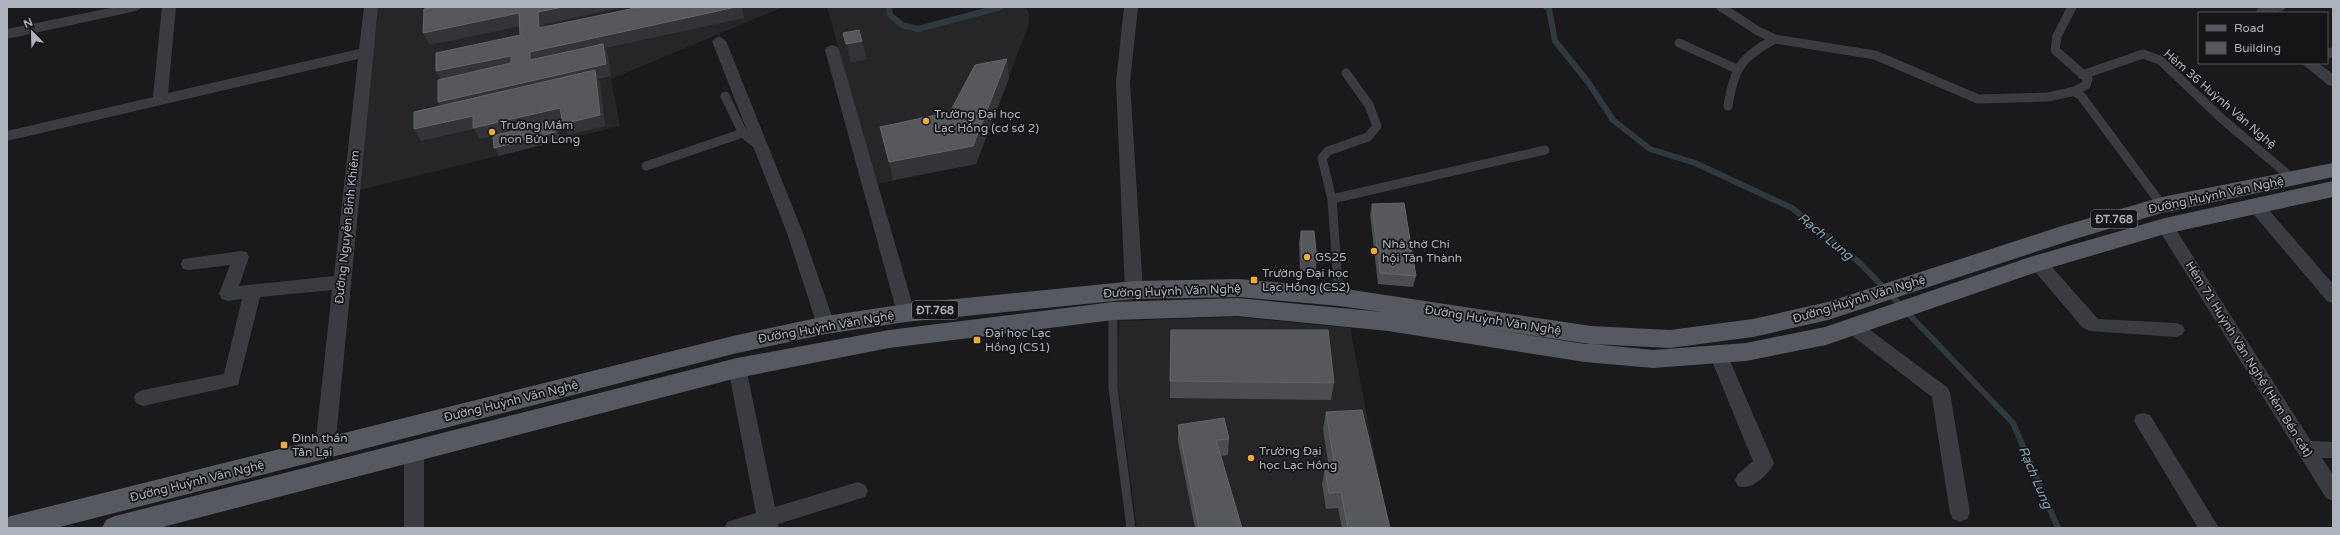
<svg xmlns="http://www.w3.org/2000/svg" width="2340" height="535" viewBox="0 0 2340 535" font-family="'Varela Round',sans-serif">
<rect width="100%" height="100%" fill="#1a1a1c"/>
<path fill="#262629" d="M378 7H783L611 79 620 126 359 190Z
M827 7H889L890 15 902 25 918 29 1001 7H1025L1029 13V24L976 164 876 184Z
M1237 317 1350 328 1389 528H1137L1118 387 1119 321Z"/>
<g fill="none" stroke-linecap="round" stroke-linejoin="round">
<path stroke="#2f3a40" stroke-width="6" d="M889 7 890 15 902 25 918 29 1001 7
M1546 7 1549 9 1555 41 1588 82 1613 120 1650 149 1695 163 1792 208 1861 264 2013 423 2058 528"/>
<path stroke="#3b3c41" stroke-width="9" d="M1721 7 1758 31 1775 39 1875 55 1978 99 2048 97 2075 91 2086 85 2088 79 2055 50 2057 36 2072 7
M1679 43 1737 69
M2082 75 2143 54 2160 60 2221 118 2292 178
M2074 91 2082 97 2162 205
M725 96 743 133 759 146
M1728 106C1734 68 1741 57 1775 39
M646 166 743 133
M1332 199 1545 150
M1339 297 1332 199 1322 158 1328 151 1368 137 1377 126 1369 105 1346 73
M1113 311V388L1131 528"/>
<path fill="#3b3c41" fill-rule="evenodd" d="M115 7H143L136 11 7 39V29Z
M162 7H176L168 93 359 49 364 7H378L335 448 332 454 325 456 318 454 315 448 332 290 260 297 238 385 143 406 136 403 134 398 136 393 143 390 224 374 242 299 228 301 222 299 219 294 230 265 189 270 183 269 181 264 183 259 241 251 247 252 249 257 239 286 334 276 358 59 7 141V131L153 97Z
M1124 7H1138L1130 82 1143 290 1140 295 1134 297 1128 295 1125 290 1116 82Z
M2263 7H2286L2284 10 2274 13H2256L2257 9Z
M719 36 726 41 803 233 835 325 832 330 826 332 820 330 817 325 787 233 712 41Z
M832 45 837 47 839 50 915 313 912 318 906 320 900 318 897 313 825 50 827 47Z
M2333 47V57L2327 59V49Z
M2301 63H2318L2333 74V86L2328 85Z
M2256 200 2262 202 2333 284V303L2327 301 2250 210 2248 206 2250 202Z
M2165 220 2171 222 2311 441 2333 442V458H2322L2333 475V501L2326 498 2159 230 2157 226 2159 222Z
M2038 257 2044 258 2098 319 2176 323 2182 325 2185 330 2182 335 2176 337 2089 331 2082 327 2032 268 2030 263 2032 258Z
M1852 319 1858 321 1948 388 1950 393 1970 513 1967 519 1960 522 1953 519 1950 513 1932 397 1846 331 1843 326 1846 321Z
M1718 347 1724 349 1727 354 1774 463C1768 475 1752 491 1738 486L1735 480 1738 474 1753 461 1709 354 1712 349Z
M737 361 743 363 746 368 775 507 858 482 865 485 868 491 865 497 778 524 779 528H724L727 522 756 513 728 368 731 363Z
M2143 413 2150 415 2219 528H2198L2134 421 2136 415Z
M414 442 421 444 424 450V528H404V450L407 444Z"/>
<path fill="#575960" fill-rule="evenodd" d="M2333 163V177L2162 213 2075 239 1828 320 1753 337 1670 348 1593 344 1653 350 1746 343 1825 327 2030 257 2165 218 2333 181V197L2165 234 2043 270 1826 345 1746 361 1653 368 1585 362 1388 331 1237 316 1113 320 889 348 737 378 159 528H102L106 520 115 516 737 358 889 330 1113 302 1237 298 1383 312 1339 306 1239 297 1134 299 906 322 826 334 733 354 56 528H7V518L11 516 733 336 826 316 906 304 1134 281 1239 279 1339 288 1591 326 1670 330 1753 319 1828 302 2062 226 2162 197ZM1482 328 1590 344H1585Z"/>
</g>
<path fill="#4b4d51" d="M1372 204 1416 276 1413 287 1378 284 1370 215Z
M1301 231 1317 261 1315 273 1300 271 1299 242Z
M1170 381 1334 383 1331 400 1170 398Z
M1326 412 1390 528H1342L1338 508 1326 509 1322 484 1325 468H1329L1323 429Z
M1178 425 1229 439 1228 455 1221 456 1242 528H1195L1178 442Z"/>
<path fill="#333437" d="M563 7H624L544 24 545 40 539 28 538 12Z
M736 7H742L744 18 605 48 608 55 611 76 598 79 600 82 605 126 568 135 563 124 596 79 445 113 438 102 530 60V52Z
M519 13 525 25 430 45 423 33Z
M862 41 867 59 851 63 846 44Z
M511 56 517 67 443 83 436 71Z
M1007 59 1009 78 976 164 893 180 889 162 973 146Z
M560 108 565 119 554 122 558 129 560 140 499 156 494 148 554 122 480 139 474 129 421 141 414 129 473 116Z"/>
<path fill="#56585c" stroke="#63666b" d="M436 7H454V8L461 7H563L538 12 539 28 640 7H736L530 52V60L603 44 606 64 438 102V80L511 63V56L436 71V53L520 35 519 13 423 33 424 9Z
M859 30 862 41 846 44 843 33Z
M1007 59 973 146 889 162 880 127 950 112 975 65Z
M595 70 600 115 563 124 560 108 473 128V116L414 129V112Z
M554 121 555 132 494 148 493 136Z
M1404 203 1416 276 1380 273 1372 204Z
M1301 231H1314L1317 261 1302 260Z
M1171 330H1328L1334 383 1170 381Z
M1362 410 1390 528H1348L1341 492 1329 493 1325 468H1335L1326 412Z
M1224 418 1229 439 1216 440 1242 528H1199L1178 425Z"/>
<g fill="#f0ab3d" stroke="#151517" stroke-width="1.5">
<circle cx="926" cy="121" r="4"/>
<circle cx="492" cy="132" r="4"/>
<circle cx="1374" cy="251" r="4"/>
<circle cx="1307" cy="257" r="4"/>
<rect x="1250" y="276" width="8" height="8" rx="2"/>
<rect x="973" y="336" width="8" height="8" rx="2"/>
<rect x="280" y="441" width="8" height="8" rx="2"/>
<circle cx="1251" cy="458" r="4"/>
</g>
<g text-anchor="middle" stroke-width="3.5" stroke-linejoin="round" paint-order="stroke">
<g fill="#151517" stroke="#7f838a" stroke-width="1">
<rect x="2091" y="210" width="46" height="18" rx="3"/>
<rect x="912" y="301" width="46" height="18" rx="3"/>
</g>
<g font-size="11" font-weight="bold" fill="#acb2bb">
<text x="2114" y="223">ĐT.768</text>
<text x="935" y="314">ĐT.768</text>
</g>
<g font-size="12" fill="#acb2bb" stroke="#151517">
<text transform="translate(2220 99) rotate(41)" y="4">Hẻm 36 Huỳnh Văn Nghệ</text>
<text transform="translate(2216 195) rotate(-12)" y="4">Đường Huỳnh Văn Nghệ</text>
<text transform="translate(347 227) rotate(-84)" y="4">Đường Nguyễn Bỉnh Khiêm</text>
<text transform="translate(1172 291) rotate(-2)" y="4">Đường Huỳnh Văn Nghệ</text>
<text transform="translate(1859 299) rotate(-17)" y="4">Đường Huỳnh Văn Nghệ</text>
<text transform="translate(1493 320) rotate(9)" y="4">Đường Huỳnh Văn Nghệ</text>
<text transform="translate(826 327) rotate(-10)" y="4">Đường Huỳnh Văn Nghệ</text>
<text transform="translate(2249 359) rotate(58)" y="4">Hẻm 71 Huỳnh Văn Nghệ (Hẻm Bến cát)</text>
<text transform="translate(511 401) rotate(-14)" y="4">Đường Huỳnh Văn Nghệ</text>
<text transform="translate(197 481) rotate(-14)" y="4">Đường Huỳnh Văn Nghệ</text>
</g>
<g font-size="12" fill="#acb2bb" stroke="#151517" text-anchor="start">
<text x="934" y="118">Trường Đại học<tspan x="934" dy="14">Lạc Hồng (cơ sở 2)</tspan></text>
<text x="500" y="129">Trường Mầm<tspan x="500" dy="14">non Bửu Long</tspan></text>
<text x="1382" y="248">Nhà thờ Chi<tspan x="1382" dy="14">hội Tân Thành</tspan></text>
<text x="1315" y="261">GS25</text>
<text x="1262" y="277">Trường Đại học<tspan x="1262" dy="14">Lạc Hồng (CS2)</tspan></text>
<text x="985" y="337">Đại học Lạc<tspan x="985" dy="14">Hồng (CS1)</tspan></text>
<text x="292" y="442">Đình thần<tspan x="292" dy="14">Tân Lại</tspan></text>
<text x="1259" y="455">Trường Đại<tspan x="1259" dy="14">học Lạc Hồng</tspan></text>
</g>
<g font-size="13" font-style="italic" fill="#84a1b5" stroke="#151517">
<text transform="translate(1826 236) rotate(39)" y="5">Rạch Lung</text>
<text transform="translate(2036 477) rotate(67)" y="5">Rạch Lung</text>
</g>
</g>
<rect width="2340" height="535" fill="none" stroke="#acb2bb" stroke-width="16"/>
<rect x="2198" y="12" width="130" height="52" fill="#151517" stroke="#515459"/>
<rect x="2206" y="25" width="20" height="6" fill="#575960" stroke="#515459"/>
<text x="2234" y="32" font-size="12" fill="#acb2bb">Road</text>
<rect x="2206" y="42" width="20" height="12" fill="#56585c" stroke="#515459"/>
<text x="2234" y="52" font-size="12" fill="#acb2bb">Building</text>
<g transform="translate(32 32) rotate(337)" stroke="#151517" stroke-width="3" paint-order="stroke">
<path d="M0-3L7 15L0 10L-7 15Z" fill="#acb2bb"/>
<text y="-6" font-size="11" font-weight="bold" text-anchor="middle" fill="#acb2bb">N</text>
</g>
</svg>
